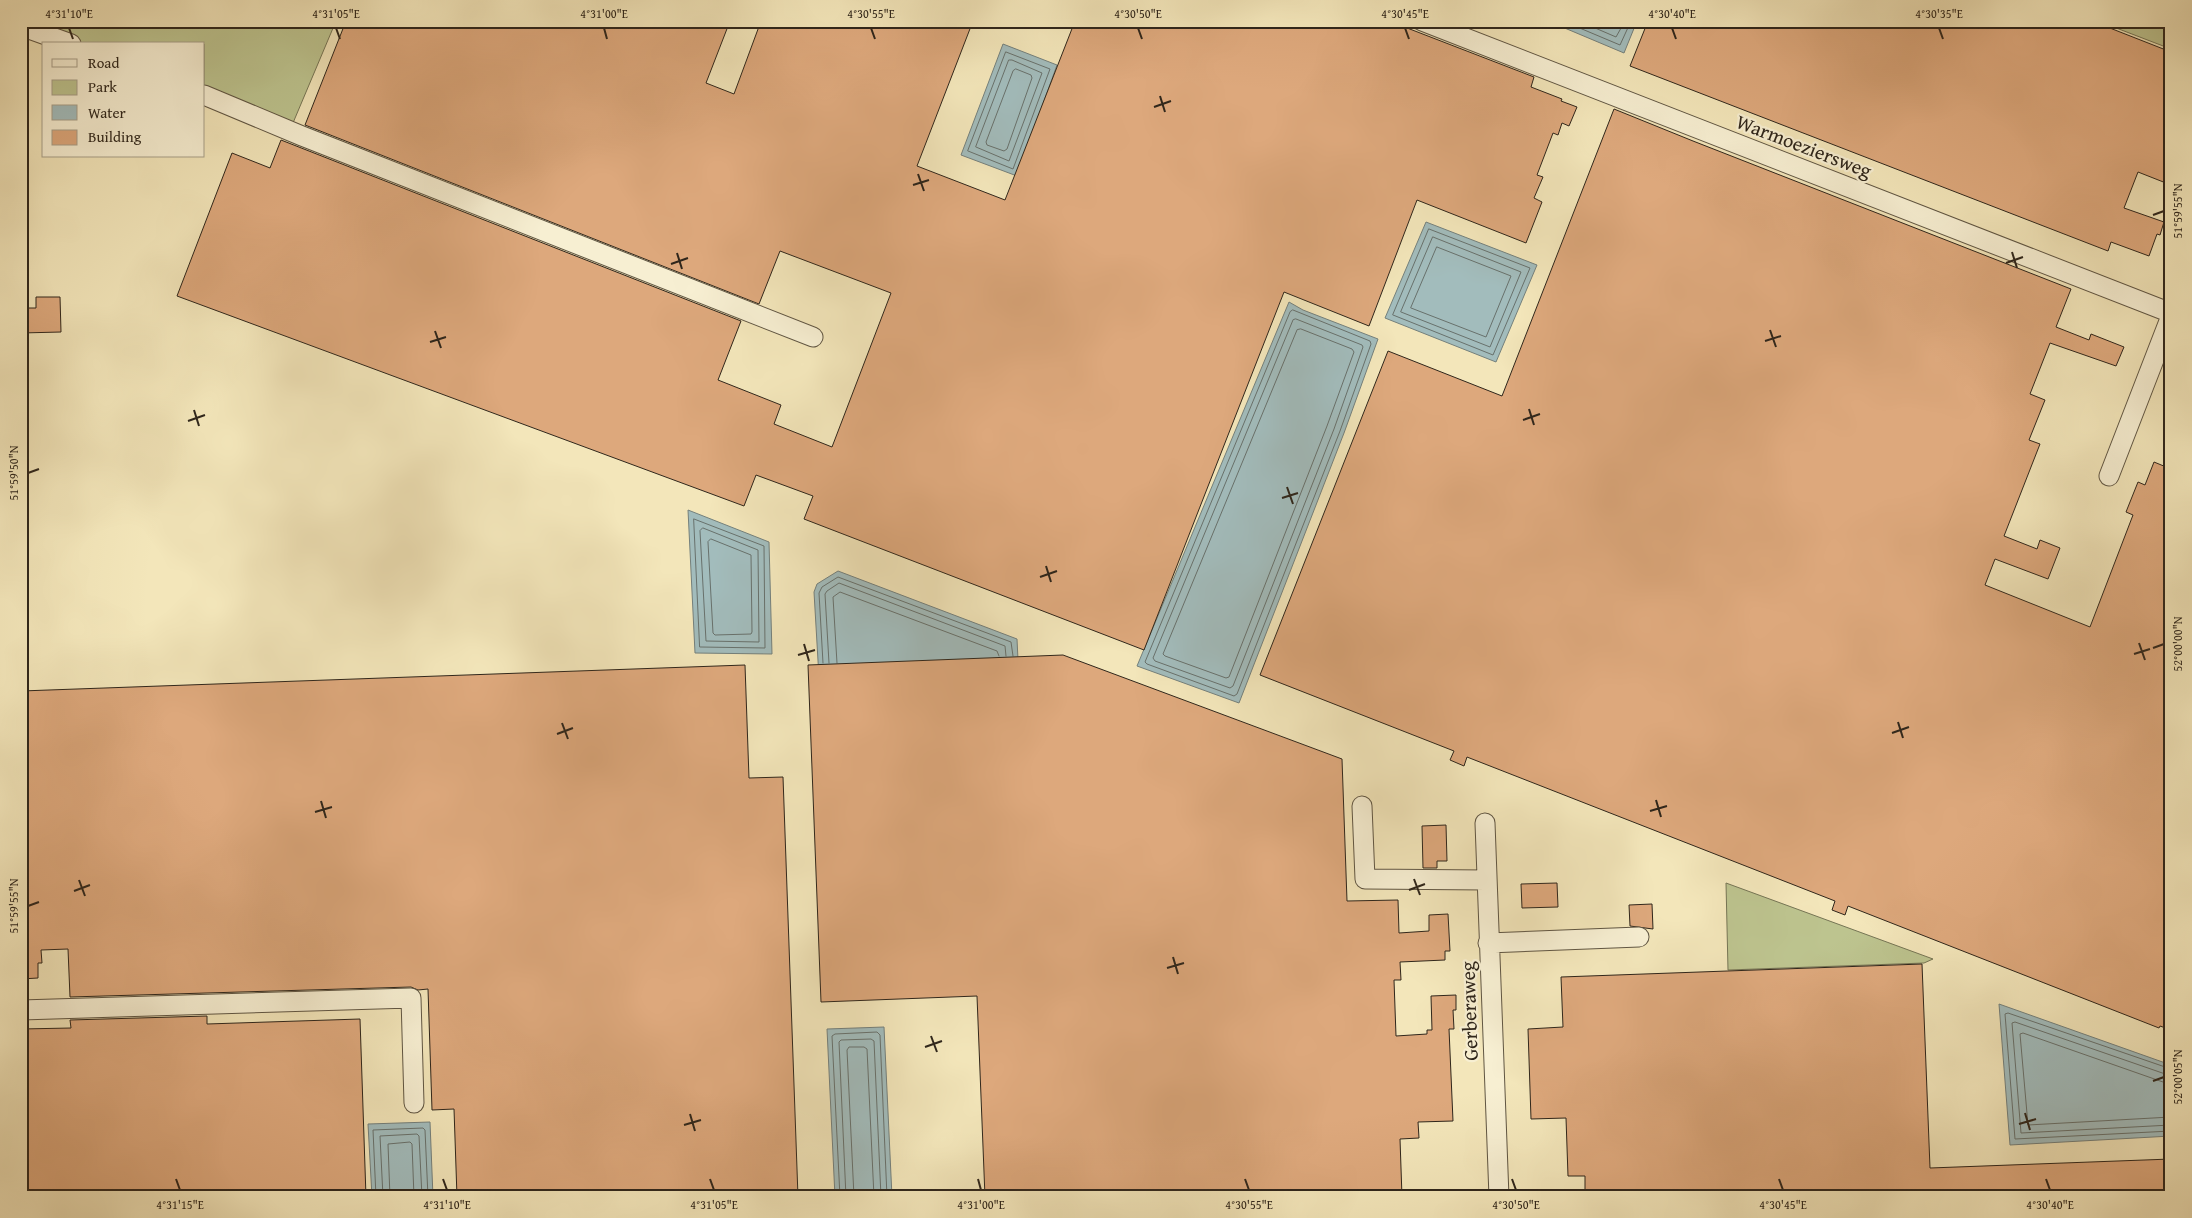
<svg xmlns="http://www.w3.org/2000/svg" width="2192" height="1218" viewBox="0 0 2192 1218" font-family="'Gentium Book Plus',serif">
<rect width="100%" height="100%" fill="#f3e6ba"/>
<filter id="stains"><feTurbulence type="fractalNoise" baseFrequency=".004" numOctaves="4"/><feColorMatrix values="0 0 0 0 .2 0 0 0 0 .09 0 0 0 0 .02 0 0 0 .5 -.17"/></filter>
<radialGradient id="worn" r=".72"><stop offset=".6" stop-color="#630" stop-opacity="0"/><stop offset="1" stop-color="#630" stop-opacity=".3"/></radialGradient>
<path fill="#bdc48f" stroke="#767555" d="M21 21H336L290 130 204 97V44H65Z
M2098 21H2171V49Z
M1726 883 1933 959 1924 963 1728 970Z"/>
<path fill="#a2bcbc" stroke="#74807c" d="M1548 21H1637L1624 53Z
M1003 44 1057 65 1017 176 961 155Z
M1426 222 1537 265 1496 362 1385 318Z
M1289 302 1303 310 1378 339 1344 433 1239 703 1137 666Z
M688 510 769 542 772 654 695 653Z
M838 571 1017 639 1021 723 822 729 814 592 817 584Z
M1999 1004 2171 1065V1136L2010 1145Z
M884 1027 892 1197H835L827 1029Z
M430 1122 433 1197H372L368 1124Z"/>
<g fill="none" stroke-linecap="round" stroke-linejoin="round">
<path stroke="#68716c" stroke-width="1" d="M1563 21 1620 45 1631 21
M1579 21 1616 37 1625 21
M1006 52 1050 69 1013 169 968 151Z
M1009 60H1012L1042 73 1009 161 976 147Z
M1016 69 1031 75 1032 78 1007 149 1004 151 987 145 986 142 1013 71Z
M1429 229 1530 268 1493 355 1393 315Z
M1433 237 1521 272 1490 347 1401 312Z
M1437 247 1511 276 1486 337 1411 308Z
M1293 310 1370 341 1371 344 1340 431 1237 694 1234 696 1147 664 1145 662 1290 312Z
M1296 319 1362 345 1363 347 1334 429 1233 686 1230 688 1155 661 1153 658 1293 320Z
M1301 329 1352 349 1354 352 1327 426 1229 677 1226 678 1165 656 1163 654 1297 330Z
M694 519 764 546 765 648 700 647Z
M703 528 758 550 759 642 706 641 700 531Z
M711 539 751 555 752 632 751 634 715 635 713 633 708 542Z
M823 663 819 593 822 587 838 577 1011 642 1013 656
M829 663 825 594 827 591 839 583 1005 646 1006 656
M837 663 833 597 840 592 997 651 999 656
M2171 1069 2008 1013 2005 1014 2015 1139 2171 1131
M2171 1076 2015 1022 2012 1023 2021 1133 2171 1125
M2171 1083 2163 1082 2023 1033 2020 1034 2028 1125 2171 1117
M376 1197 373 1130 423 1128 425 1130 428 1197
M383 1197 380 1136 417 1134 419 1136 422 1197
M390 1197 388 1144 410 1142 412 1144 414 1197
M840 1197 832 1036 835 1034 877 1032 880 1035 887 1197
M846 1197 839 1042 841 1040 871 1039 874 1041 881 1197
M854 1197 847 1050 849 1047H864L867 1049 874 1197"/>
</g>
<path fill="#dda87c" stroke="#2f261b" d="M346 21H730L706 83 734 94 761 21H973L917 166 1005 200 1075 21H1389L1534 77 1531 87 1562 99 1561 101 1577 107 1569 126 1562 123 1558 135 1553 133 1537 175 1543 177 1534 198 1542 202 1526 243 1417 200 1369 326 1284 292 1144 650 804 519 813 496 756 475 744 506 177 296 232 153 270 168 281 140 741 321 718 380 781 405 774 424 832 447 891 293 780 251 759 304 305 125Z
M1648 21H2092L2171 52V185L2138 172 2124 208 2164 222 2160 235 2157 234 2149 256 2111 242 2108 251 1630 66Z
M1614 109 1693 141 2071 289 2056 327 2089 340 2091 334 2124 347 2116 366 2050 343 2030 394 2045 400 2029 440 2040 444 2004 536 2037 549 2040 540 2060 548 2048 579 1995 559 1985 585 2090 627 2133 515 2126 512 2138 482 2145 485 2154 462 2171 469V1030L2160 1026 2159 1028 1848 906 1845 915 1832 910 1835 901 1467 757 1464 766 1450 760 1454 751 1260 675 1388 351 1502 396Z
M36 297H60L61 332 21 333V308H36Z
M1063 655 1342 759 1347 901 1398 900 1399 933 1429 931V915L1448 914 1450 951H1445V960L1400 962 1401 980H1394L1396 1036 1427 1034V1030H1432L1431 996 1456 995V1010H1453L1454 1029H1449L1453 1121 1418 1122 1419 1138 1400 1139 1402 1197H985L977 996 821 1002 808 665Z
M745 665 749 778 783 777 798 1197H457L454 1109 432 1110 428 989 418 990 411 987 70 997 68 949 41 950 42 963H38V978L21 979V691Z
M1446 825 1447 861H1437V868H1423L1422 826Z
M1557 883 1558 907 1522 908 1521 884Z
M1652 904 1653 929 1630 926 1629 905Z
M1922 964 1930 1168 2171 1159V1197H1585V1176H1568L1566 1118 1531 1119 1528 1029 1563 1027 1561 977Z
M207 1016V1024L360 1019 366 1197H21V1029L71 1028 70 1020Z"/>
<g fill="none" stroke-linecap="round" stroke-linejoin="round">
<g stroke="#605643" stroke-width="21">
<path id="minor" d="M1422 21 2171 313
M21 26 71 44
M204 95 302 136 813 337
M2109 476 2171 316
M1362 806 1365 879 1486 880
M1485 823 1499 1197
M1488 943 1639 937
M21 1010 411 998 414 1103"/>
</g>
<use href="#minor" stroke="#f7efd2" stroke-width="19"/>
</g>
<path fill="none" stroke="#2f261b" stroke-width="2" d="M69 28 73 39M336 28 340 39M604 28 607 39M871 28 875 39M1138 28 1142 39M1405 28 1409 39M1672 28 1676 39M1939 28 1943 39M1160 96 1165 112M1154 107 1171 101M918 174 924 191M913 185 929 180M2153 215 2164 211M2012 252 2017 268M677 253 682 269M2006 263 2023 257M671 264 688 258M1770 330 1776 347M435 331 441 348M1765 341 1781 336M430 342 446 337M1529 409 1534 425M194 410 199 426M1523 420 1540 414M188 421 205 415M28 473 39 469M1287 487 1293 504M1282 498 1298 493M1046 566 1051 582M1040 577 1057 571M2139 643 2145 660M804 644 809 661M2153 648 2164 644M2134 654 2150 649M798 655 815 650M1898 722 1903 738M562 723 568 739M1892 733 1909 727M557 734 573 728M1656 800 1661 817M321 801 326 818M1650 811 1667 806M315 812 332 807M1414 879 1420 895M79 880 85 896M1409 890 1425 884M74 891 90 885M28 906 39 902M1173 957 1178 974M1167 968 1184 963M931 1036 937 1052M925 1047 942 1041M2153 1081 2164 1077M2025 1113 2030 1130M690 1114 695 1131M2019 1124 2036 1119M684 1125 701 1120M176 1179 180 1190M443 1179 447 1190M710 1179 714 1190M978 1179 981 1190M1245 1179 1249 1190M1512 1179 1516 1190M1779 1179 1783 1190M2046 1179 2050 1190"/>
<g text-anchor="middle" stroke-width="4.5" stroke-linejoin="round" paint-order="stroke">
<g font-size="20" fill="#2f261b" stroke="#f7efd2">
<text transform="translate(1804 146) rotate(21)" y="7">Warmoeziersweg</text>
<text transform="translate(1469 1011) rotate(-92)" y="7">Gerberaweg</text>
</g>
</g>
<rect width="2192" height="1218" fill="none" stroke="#f3e6ba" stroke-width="55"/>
<rect x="42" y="42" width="162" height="115" fill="#f7efd2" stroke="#a79f89"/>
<rect x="52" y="59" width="25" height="8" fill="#f7efd2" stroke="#a79f89"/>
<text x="88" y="68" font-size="15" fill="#2f261b">Road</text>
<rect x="52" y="80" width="25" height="15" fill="#bdc48f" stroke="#a79f89"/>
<text x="88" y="92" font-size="15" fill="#2f261b">Park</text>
<rect x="52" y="105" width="25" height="15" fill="#a2bcbc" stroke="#a79f89"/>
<text x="88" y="118" font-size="15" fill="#2f261b">Water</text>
<rect x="52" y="130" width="25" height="15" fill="#dda87c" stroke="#a79f89"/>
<text x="88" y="142" font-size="15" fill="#2f261b">Building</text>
<rect x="28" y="28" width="2136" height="1162" fill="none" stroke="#2f261b" stroke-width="2"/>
<g font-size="12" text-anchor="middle" fill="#2f261b">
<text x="69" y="18">4°31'10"E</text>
<text x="336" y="18">4°31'05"E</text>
<text x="604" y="18">4°31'00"E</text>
<text x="871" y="18">4°30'55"E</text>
<text x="1138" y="18">4°30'50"E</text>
<text x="1405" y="18">4°30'45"E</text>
<text x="1672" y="18">4°30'40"E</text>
<text x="1939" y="18">4°30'35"E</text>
<text transform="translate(2178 211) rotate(-90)" y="4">51°59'55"N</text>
<text transform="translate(14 473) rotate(-90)" y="4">51°59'50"N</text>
<text transform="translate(2178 644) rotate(-90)" y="4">52°00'00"N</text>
<text transform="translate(14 906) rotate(-90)" y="4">51°59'55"N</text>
<text transform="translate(2178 1077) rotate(-90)" y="4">52°00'05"N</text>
<text x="180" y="1209">4°31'15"E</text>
<text x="447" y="1209">4°31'10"E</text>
<text x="714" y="1209">4°31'05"E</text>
<text x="981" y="1209">4°31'00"E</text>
<text x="1249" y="1209">4°30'55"E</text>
<text x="1516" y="1209">4°30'50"E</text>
<text x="1783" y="1209">4°30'45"E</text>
<text x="2050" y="1209">4°30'40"E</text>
</g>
<rect width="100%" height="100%" filter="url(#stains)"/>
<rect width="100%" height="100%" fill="url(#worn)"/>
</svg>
